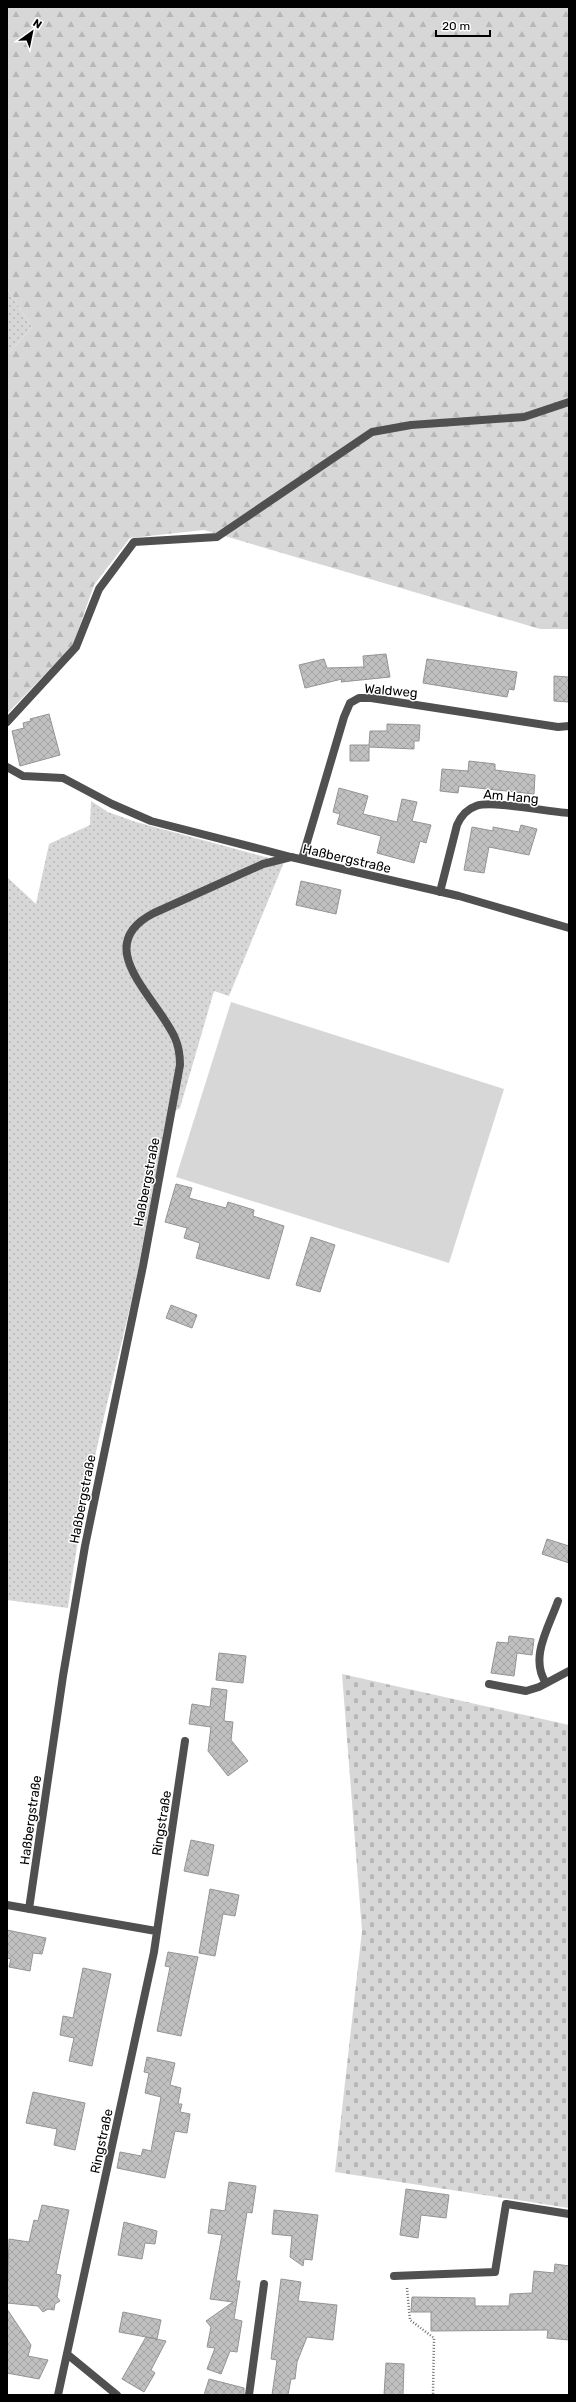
<svg xmlns="http://www.w3.org/2000/svg" width="576" height="2402" viewBox="0 0 576 2402" font-family="Rubik,sans-serif">
<defs>
<pattern id="grass-dots" width="8" height="8" patternUnits="userSpaceOnUse"><rect width="8" height="8" fill="#d7d7d7"/><path d="M2 2h.1M6 6h.1" fill="none" stroke="#b7b7b7" stroke-width="1.8" stroke-linecap="round"/></pattern>
<pattern id="forest-firs" width="22" height="20" patternUnits="userSpaceOnUse"><rect width="22" height="20" fill="#d7d7d7"/><path d="M5 1l3.5 6h-7zM16 11l3.5 6h-7z" fill="#b7b7b7"/></pattern>
<pattern id="cemetery-stones" width="16" height="16" patternUnits="userSpaceOnUse"><rect width="16" height="16" fill="#d7d7d7"/><path d="M2 7V4a2 2 0 0 1 4 0v3zM10 15v-3a2 2 0 0 1 4 0v3z" fill="#b7b7b7"/></pattern>
<pattern id="building-cross-hatch" width="8" height="8" patternUnits="userSpaceOnUse"><rect width="8" height="8" fill="#c0c0c0"/><path d="M0 0l8 8M0 8l8-8" fill="none" stroke="#a3a3a3"/></pattern>
</defs>
<rect width="100%" height="100%" fill="#fff"/>
<path fill="url(#grass-dots)" d="M7 288 32 327 7 355Z
M91 801 108 812 136 822 284 862 229 996 214 991 180 1108 169 1115C154 1174 146 1234 133 1294 109 1398 81 1502 68 1608L7 1600V877L36 904 49 844 90 825Z"/>
<path fill="url(#forest-firs)" d="M7 7H569V629H540L204 530 130 538 94 585 73 645 7 714V355L32 327 7 288Z"/>
<path fill="url(#cemetery-stones)" d="M342 1674 569 1725V2208L335 2172 362 1931Z"/>
<path fill="#d7d7d7" d="M231 1002 504 1089 449 1263 176 1177Z"/>
<path fill="url(#building-cross-hatch)" stroke="#949494" d="M386 654 390 677 341 682 342 679 305 688 299 665 324 659 327 668 364 667 363 656Z
M427 659 517 672 514 690 509 689 507 697 423 683Z
M554 676 569 677V702L554 701Z
M49 714 60 755 20 766 12 731 24 728 23 723 31 721 30 719Z
M387 724 420 725 419 741H414V749L369 747V761H350V745H369L370 731H387Z
M469 761 495 764V770L535 775 534 794 459 786 458 793 440 791 442 769 468 771Z
M339 788 368 796 363 814 397 822 402 799 417 802 412 821 431 825 426 843 420 841 414 863 377 853 381 836 337 824 340 814 333 812Z
M521 825 537 829 529 855 489 847 484 873 464 870 472 827 493 831V827L519 832Z
M301 881 341 890 336 914 296 905Z
M176 1184 192 1188 189 1198 226 1208 228 1202 254 1210 253 1216 284 1226 269 1279 196 1258 200 1243 184 1238 187 1228 165 1222Z
M311 1237 335 1245 320 1292 296 1285Z
M171 1305 197 1315 192 1328 166 1318Z
M547 1539 569 1546V1563L542 1554Z
M509 1636 534 1639 532 1655 517 1653 514 1676 491 1673 497 1642 508 1643Z
M219 1653 246 1656 243 1683 216 1680Z
M212 1688 227 1690 224 1721 233 1722 231 1740 248 1761 228 1776 208 1751 211 1727 189 1724 192 1704 210 1707Z
M191 1840 214 1845 208 1876 184 1871Z
M210 1889 239 1895 235 1916 223 1914 215 1956 199 1953Z
M7 1930 46 1938 42 1954 33 1953 30 1971 9 1967 11 1959 7 1958Z
M168 1952 198 1957 181 2036 157 2031 170 1967 165 1966Z
M83 1968 111 1974 92 2066 69 2061 74 2038 60 2035 63 2016 73 2018Z
M147 2057 175 2063 170 2085 181 2088 178 2104H182L180 2112 190 2114 187 2133 175 2131 165 2178 117 2168 120 2152 141 2156 143 2149 151 2151 161 2097 145 2093 149 2073 144 2072Z
M33 2092 85 2103 75 2150 54 2145 57 2129 26 2123Z
M229 2182 256 2186 252 2213 247 2212 236 2281H240L234 2319 242 2321 237 2352 230 2351 221 2374 207 2369 215 2348 207 2347 211 2327 206 2321 233 2302 210 2299 222 2235 208 2233 211 2209 225 2211Z
M406 2189 449 2195 446 2218 421 2215 418 2238 400 2235Z
M42 2205 69 2210 56 2274 61 2275 57 2297 60 2301 55 2304 54 2310 48 2309 43 2312 38 2306 7 2303 9 2239 29 2242 34 2220 38 2221Z
M274 2210 318 2215 312 2260 304 2259 303 2266 290 2257 292 2236 272 2234Z
M124 2222 157 2231 155 2244 145 2243 142 2259 118 2255Z
M555 2264 569 2266V2340L547 2338 548 2330 431 2331V2312H411L412 2297 475 2298V2306H509L510 2294 532 2293 534 2271 554 2273Z
M281 2279 301 2282 298 2301 337 2305 333 2340 307 2337 297 2362 295 2379H291L288 2395H272L277 2360 271 2359Z
M7 2309 31 2345 28 2356 48 2360 39 2379 7 2373Z
M123 2312 161 2320 157 2339 119 2332Z
M146 2337 166 2341 151 2370 155 2373 144 2392 122 2379Z
M386 2363 404 2364 403 2395H384Z
M209 2379 244 2388V2395H204Z"/>
<g fill="none" stroke-linecap="round" stroke-linejoin="round">
<path stroke="#727272" stroke-width="2.5" stroke-dasharray="1 2" stroke-linecap="butt" d="M407 2288 410 2320 434 2338 433 2395"/>
<path stroke="#505050" stroke-width="8" d="M7 722 76 647 99 589 134 542 217 537 372 432 411 425 524 417 569 402
M7 767 23 776 63 778 112 804 151 821 291 857
M546 1683C529 1658 549 1627 558 1601
M489 1684 526 1691 539 1687 569 1671
M394 2276 495 2272 506 2204 569 2214"/>
<path stroke="#505050" stroke-width="8" d="M302 859 344 717 350 703 359 698H371L558 727 569 726
M440 892 457 825C461 816 467 809 476 806 493 800 547 812 569 813
M7 1905 156 1931
M29 1909 63 1676 85 1546 143 1266 180 1065C180 1056 179 1047 175 1038 157 997 89 946 154 913L263 864 291 857 459 896 569 928
M67 2354 117 2395
M58 2395 154 1952 185 1741
M249 2395 264 2284"/>
</g>
<g text-anchor="middle" stroke-width="3" stroke-linejoin="round" paint-order="stroke">
<g font-size="13" fill="#000" stroke="#fff">
<text transform="translate(391 690) rotate(5)" y="5">Waldweg</text>
<text transform="translate(511 796) rotate(5)" y="5">Am Hang</text>
<text transform="translate(347 858) rotate(13)" y="5">Haßbergstraße</text>
<text transform="translate(146 1182) rotate(-79)" y="5">Haßbergstraße</text>
<text transform="translate(82 1499) rotate(-79)" y="5">Haßbergstraße</text>
<text transform="translate(30 1820) rotate(-82)" y="5">Haßbergstraße</text>
<text transform="translate(161 1823) rotate(-81)" y="5">Ringstraße</text>
<text transform="translate(101 2141) rotate(-78)" y="5">Ringstraße</text>
</g>
</g>
<rect width="576" height="2402" fill="none" stroke="#000000" stroke-width="16"/>
<g transform="translate(32 32) rotate(33)" stroke="#ffffff" stroke-width="3" paint-order="stroke">
<path d="M0-3L7 15L0 10L-7 15Z" fill="#000000"/>
<text y="-6" font-size="11" font-weight="bold" text-anchor="middle" fill="#000000">N</text>
</g>
<path d="M436 30v6h54v-6" fill="none" stroke="#000000" stroke-width="2"/>
<text x="442" y="30" font-size="12" fill="#000000" stroke="#ffffff" stroke-width="3" paint-order="stroke">20 m</text>
</svg>
